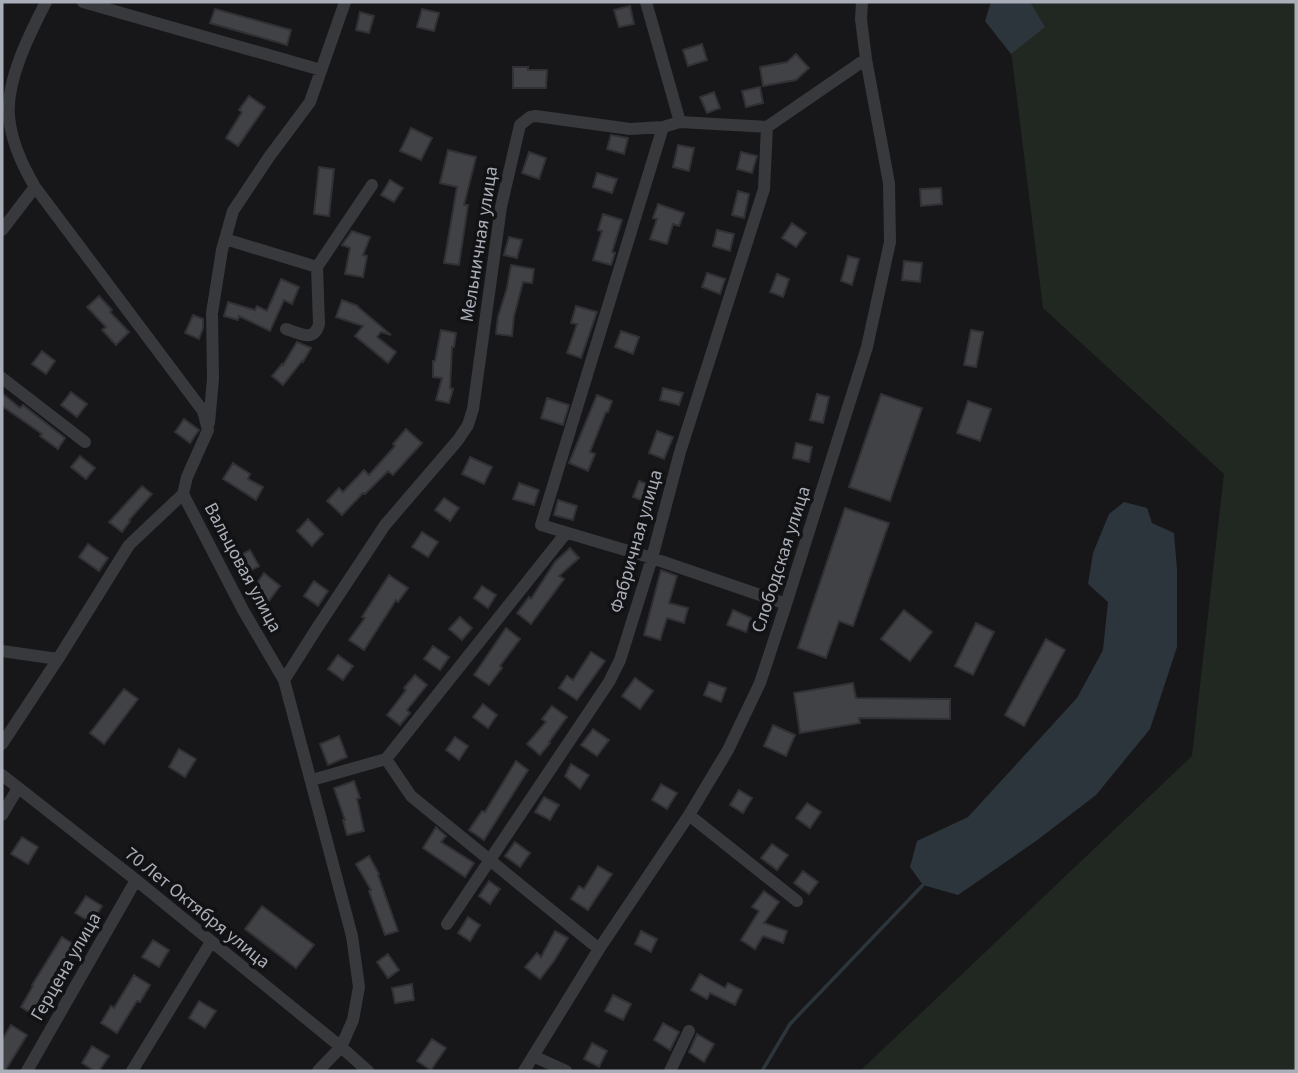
<svg xmlns="http://www.w3.org/2000/svg" width="1298" height="1073" viewBox="0 0 1298 1073" font-family="'Source Sans 3',sans-serif">
<rect width="100%" height="100%" fill="#171719"/>
<path fill="#212822" d="M1005 2H1296V1071H860L1192 756 1224 474 1043 308Z"/>
<path fill="#2d353c" d="M991 2H1030L1045 27 1011 54 985 21Z
M1124 502 1147 508 1152 523 1174 533 1177 569V647L1150 729 1096 795 1036 841 958 895 923 885 910 867 917 841 968 817 1077 698 1103 650 1108 602 1088 584 1093 553 1109 514Z"/>
<g fill="none" stroke-linecap="round" stroke-linejoin="round">
<path stroke="#2d353c" stroke-width="3.5" d="M762 1071 790 1024 923 885"/>
</g>
<path fill="#414246" stroke="#313135" stroke-width="2" d="M630 6 634 24 619 27 614 10Z
M215 9 291 30 287 45 210 23Z
M422 9 439 13 434 31 417 27Z
M360 12 374 16 369 33 356 30Z
M702 44 707 60 688 66 683 50Z
M796 54 809 68 796 80 763 86 760 67 787 62Z
M513 67H528V70H547L546 88H513Z
M760 87 763 103 746 107 742 91Z
M714 92 720 108 707 113 700 97Z
M249 96 265 107 238 146 226 138 242 112 239 110Z
M411 128 432 138 421 160 400 151Z
M611 135 628 138 624 154 607 149Z
M678 145 694 148 689 171 673 167Z
M448 150 476 157 464 205H468L459 265 444 263 457 187 440 183Z
M529 152 546 158 539 179 522 173Z
M741 152 757 156 752 173 737 169Z
M319 167 334 169 329 216 314 214Z
M597 173 617 179 612 193 593 187Z
M390 180 403 188 394 202 381 195Z
M941 188 942 204 921 206 920 189Z
M738 191 749 194 744 218 732 215Z
M658 204 684 213 679 226 673 224 667 244 650 239 657 219 653 218Z
M603 214 622 220 612 252 615 253 611 265 593 260 602 231 598 230Z
M792 223 806 233 796 247 782 238Z
M717 230 734 234 730 251 713 246Z
M352 231 370 237 363 255 367 256 363 277 345 274 350 248 342 245Z
M509 237 522 240 517 258 504 255Z
M848 256 859 259 852 285 841 281Z
M904 261 922 263 920 282 902 280Z
M511 265 534 269 532 283 523 282 514 316 512 336 496 334 498 317 507 288Z
M707 273 725 279 720 294 702 287Z
M777 274 789 279 783 297 770 292Z
M281 279 299 287 292 304 284 300 270 331 239 316 238 320 224 316 228 302 255 310 257 306 267 311Z
M99 296 112 310 110 312 129 332 116 345 102 330 106 327 87 307Z
M342 300 358 306V307L391 335 381 332 377 337 396 352 388 363 355 336 363 326 336 317Z
M576 306 597 312 581 358 567 353 577 324 571 323Z
M193 315 203 319V328L199 339 185 333Z
M441 330 456 333 454 347H452L450 388 453 389 449 403 436 400 442 378 433 377V361H435Z
M971 330 983 332 976 367 964 365Z
M621 331 639 337 633 354 615 347Z
M297 342 311 348 303 362 302 361 283 385 272 376 282 364 283 365Z
M42 351 55 361 46 374 32 364Z
M663 388 683 393 679 405 660 400Z
M71 392 87 404 77 417 61 405Z
M2 393 20 408 23 405 65 438 58 449 40 436 42 434 2 406Z
M817 394 829 397 823 423 810 420Z
M881 394 922 408 890 501 849 487Z
M597 395 612 401 608 412H606L590 452 595 454 588 471 569 463Z
M547 398 569 405 563 425 541 418Z
M968 401 991 409 980 441 957 433Z
M184 419 199 430 190 443 175 432Z
M406 429 422 443 393 475 388 471 365 494 363 493 342 515 327 501 339 488 343 492 364 470 369 475 395 446 393 444Z
M657 431 673 437 664 459 649 453Z
M796 443 812 447 809 462 793 458Z
M80 456 95 468 86 479 71 467Z
M470 457 492 467 484 484 462 474Z
M233 463 250 474 248 479 263 487 256 500 223 479Z
M639 481 655 487 649 503 633 497Z
M519 483 539 490 534 505 513 499Z
M142 486 152 494 129 520 130 521 122 532 109 522Z
M444 498 459 508 450 521 435 510Z
M558 500 577 506 573 520 554 515Z
M845 508 889 523 853 626 839 621 826 658 798 648Z
M308 519 323 534 312 546 297 531Z
M422 532 438 542 428 557 412 547Z
M88 544 108 558 99 571 79 557Z
M570 548 579 558 559 576 564 579 531 624 517 613 529 597 531 599 555 562Z
M250 550 259 566 245 574 235 558Z
M661 570 677 576 669 603 688 608 684 623 667 618 660 640 644 635Z
M264 573 280 586 268 602 252 590Z
M389 575 408 588 398 602 396 600 364 650 349 640 365 618 362 617Z
M314 581 328 591 318 606 304 596Z
M482 586 496 595 488 608 474 598Z
M733 610 751 618 746 632 727 625Z
M904 610 932 632 910 661 881 639Z
M460 617 472 628 462 640 449 629Z
M976 623 994 632 973 675 955 666Z
M506 628 520 639 500 666 502 668 489 685 474 675Z
M1046 639 1065 650 1024 726 1005 715Z
M433 646 449 657 440 670 424 659Z
M591 652 605 661 577 700 559 688 567 676 573 680Z
M338 655 353 666 343 680 328 669Z
M415 675 427 685 407 710 410 713 400 725 387 715 406 690 404 688Z
M635 678 653 691 640 709 622 696Z
M709 682 726 688 721 702 704 695Z
M853 683 856 698 950 699V719L859 718 860 723 800 733 794 693Z
M124 689 138 699 104 744 90 733Z
M483 704 497 715 488 728 473 717Z
M552 706 567 717 549 742 550 743 540 755 527 744 546 722 542 719Z
M773 725 795 735 786 756 764 746Z
M593 729 609 740 597 756 581 745Z
M339 736 347 757 328 765 320 744Z
M455 737 468 746 459 760 446 750Z
M179 749 196 759 185 777 169 767Z
M516 761 528 770 484 840 469 830 482 811 485 812Z
M571 764 589 775 580 789 565 776Z
M354 781 360 798 357 799 364 831 347 835 343 820H345L334 788Z
M661 784 677 793 667 809 652 800Z
M739 790 752 798 743 813 730 805Z
M544 797 559 805 550 820 535 812Z
M807 803 821 812 810 828 796 818Z
M436 827 446 836 441 842 474 863 465 877 423 848Z
M22 837 38 847 28 864 11 854Z
M515 842 530 853 520 867 505 856Z
M772 844 788 855 777 870 761 858Z
M369 856 379 874 378 875 398 931 385 935 369 891 371 890 356 864Z
M598 866 612 874 588 910 571 899 579 886 584 889Z
M803 871 818 882 809 894 794 883Z
M489 881 500 889 490 904 479 896Z
M764 891 779 902 764 923 787 931 783 943 763 936 755 949 741 940 759 911 752 907Z
M86 896 102 906 92 923 75 913Z
M262 906 314 945 296 968 245 929Z
M468 917 480 925 470 941 458 933Z
M555 931 568 938 554 961 540 979 525 967 537 953 541 957Z
M641 931 657 939 651 952 635 944Z
M62 937 78 947 46 999H47L37 1017 21 1007 33 986 32 985Z
M153 940 169 950 159 967 142 957Z
M388 954 399 970 388 978 377 962Z
M700 974 725 988 728 983 742 990 735 1005 710 993 707 999 691 990Z
M134 975 150 985 140 1002 137 1001 117 1033 101 1023 111 1006 114 1008Z
M412 984 414 1000 395 1003 392 988Z
M613 995 631 1004 623 1020 605 1011Z
M199 1001 216 1011 205 1028 189 1018Z
M663 1023 679 1032 670 1050 654 1040Z
M11 1025 27 1035 5 1071H2V1040Z
M697 1034 714 1044 704 1062 689 1052Z
M432 1039 446 1048 431 1070 417 1061Z
M592 1043 607 1051 599 1067 584 1059Z
M92 1046 109 1056 99 1071H95L82 1063Z"/>
<g fill="none" stroke-linecap="round" stroke-linejoin="round">
<path stroke="#38393d" stroke-width="12" d="M46 2C30 33 6 80 9 116 11 142 22 165 35 187L203 411 208 430 187 477 183 494 243 610 284 680 352 936 359 987 353 1020 341 1047 318 1071
M83 2 321 70
M646 2 680 122
M663 127 541 525 652 558 786 604
M2 230 35 187
M225 239 317 267
M286 329C299 333 314 343 319 324L317 267 372 185
M2 378 85 442
M209 423 213 379 212 313 222 250 233 211 269 157 310 102 345 2
M2 651 58 659
M284 680 317 628 385 525 458 440 468 425 473 409 501 207 520 125 530 117 536 116 630 129 663 127 680 122 767 127 866 59
M2 744 58 659 129 545 183 494
M386 759 411 796 599 949
M2 775 136 880 341 1047 368 1071
M312 780 386 759 566 533
M2 815 18 788
M689 815 797 901
M447 924 609 682 620 660 652 558 680 452 764 189 767 127
M533 1056 566 1071
M27 1071 136 880
M132 1071 211 942
M524 1071 599 949 689 815 728 750 760 683 786 604 867 347 890 242 889 183 866 59 861 19 862 2
M670 1071 689 1031"/>
</g>
<g text-anchor="middle" stroke-width="7" stroke-linejoin="round" paint-order="stroke">
<g font-size="19" fill="#a9aeb8" stroke="#121214">
<text transform="translate(478 244) rotate(-81)" y="7">Мельничная улица</text>
<text transform="translate(635 541) rotate(-74)" y="7">Фабричная улица</text>
<text transform="translate(780 559) rotate(-72)" y="7">Слободская улица</text>
<text transform="translate(244 567) rotate(62)" y="7">Вальцовая улица</text>
<text transform="translate(198 907) rotate(39)" y="7">70 Лет Октября улица</text>
<text transform="translate(65 966) rotate(-60)" y="7">Герцена улица</text>
</g>
</g>
<rect width="1298" height="1073" fill="none" stroke="#a9aeb8" stroke-width="7"/>
</svg>
